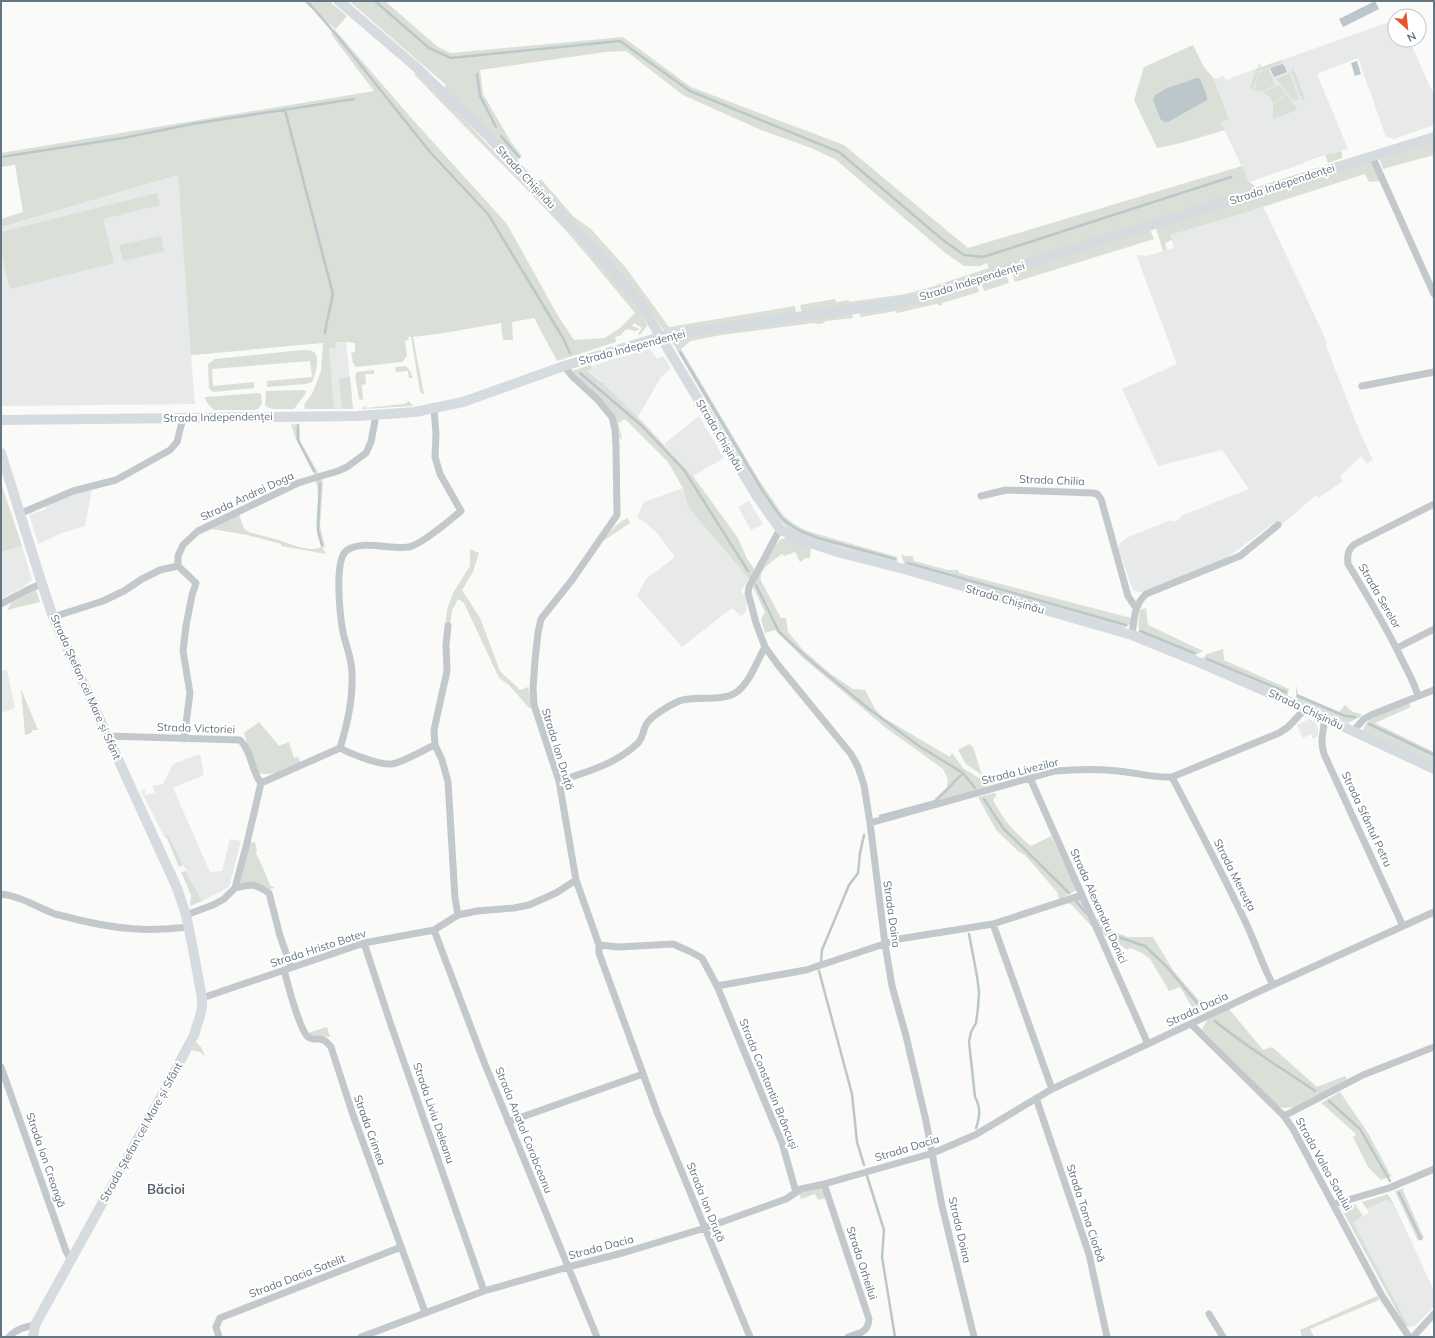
<svg xmlns="http://www.w3.org/2000/svg" width="1435" height="1338" viewBox="0 0 1435 1338" font-family="Mulish,sans-serif">
<rect width="100%" height="100%" fill="#fafaf8"/>
<path fill="#e8e9e9" d="M1395 20V40H1409L1434 95V125L1394 139 1386 137 1358 58 1317 74 1348 149 1325 155 1307 161 1302 164 1249 182 1221 123 1229 119 1214 79 1224 76 1226 80 1258 68 1257 65 1260 63 1262 67Z
M178 175 189 320 252 350 191 355 195 404 2 406 1 402V227Z
M1263 206 1314 314 1327 343 1326 346 1361 435 1373 460 1367 464 1361 456 1340 476 1343 481 1318 498 1316 495 1279 527 1275 522 1224 560 1142 592 1133 591 1119 550V544L1126 538 1171 520 1173 522 1180 519 1181 516 1249 489 1222 450 1158 466 1122 389 1177 364 1137 257 1138 255 1147 256 1174 248 1170 235Z
M346 342 353 409H329L323 343Z
M650 349 657 359 663 356 671 368 661 377 638 417 602 382 588 370 590 367 611 360Z
M699 416 724 458 693 476 664 444Z
M683 488 688 507 749 579 741 591 747 599 746 612 741 616 732 608 682 647 637 596 646 579 675 557 657 533 646 523 637 517 644 502Z
M92 489 85 526 62 533 38 544 29 514 45 510 47 505 71 495Z
M749 501 763 524 751 530 738 507Z
M22 546 32 580 23 587 1 599V552Z
M1 670H7L15 708 1 713Z
M1309 719 1316 722 1318 729V736L1313 739 1311 734 1303 738 1297 725Z
M200 754 204 775 173 788 210 872 222 871 230 839 241 841 229 887 202 901 168 835 164 836 141 791 145 789V795L155 793 153 786 163 784 173 764Z
M1386 1200H1388L1394 1204 1434 1291V1306L1415 1326 1409 1327 1353 1222 1369 1213 1367 1209Z"/>
<path fill="#dadfd7" d="M303 1H329L347 16 335 30 414 121 507 224 557 314 574 340 605 338 620 328 635 313C609 282 584 250 556 220 510 171 461 124 414 74L415 73 444 99 593 254 640 310 647 326 640 335 638 334 642 328 634 323 632 326 640 329 636 331 627 329 622 333V335L615 337 616 342 557 361 534 318 512 322 513 340H503L501 323 444 333 413 337 424 394H422L420 392 411 337H408L409 340 405 341 407 356 402 362 356 367 353 363 351 353 355 352V343L346 342H335L336 347 329 348 334 409H305L304 405 313 392 321 371 323 343 191 355 178 175 1 227V219L23 212 15 165 1 167V153L374 91 331 34 335 29Z
M349 1H385L438 47 451 53 623 37 691 87 844 145 968 248 1242 166 1249 182 1255 186V188L931 291 906 297 802 312 800 305 835 299 836 302 849 300V302L906 294 931 287 989 268 987 263 980 266H964L944 252 835 159 811 148 761 130 683 95 626 51 605 52 480 70 483 94 511 142 522 156 517 160 444 88 446 85Z
M1193 45 1204 67 1214 79 1229 119 1221 123 1225 130 1181 143 1157 148 1134 100 1144 67Z
M1281 60 1282 63 1259 71 1253 89 1250 88 1256 69Z
M1268 68 1275 85 1262 91 1254 90 1259 73Z
M1293 68 1305 99 1302 100 1291 71 1292 69Z
M1289 71 1299 99 1294 101 1276 79 1288 74Z
M1279 85 1286 94 1273 103 1269 96 1263 92Z
M1287 95 1293 103 1297 110 1273 119V104Z
M1434 141V155L1383 169 1379 158Z
M1342 151V158L1328 163 1325 155Z
M1371 161 1380 181 1369 182 1365 174 1250 211 1170 235 1172 240 1165 243 1167 250 1163 251 1156 228Z
M541 179 573 216 591 229 626 268 669 327 795 306 796 313 665 332 637 293 536 183Z
M157 193 160 205 103 219 114 263 10 289 1 252V232Z
M1150 230 1154 239 1015 282 1012 273Z
M161 236 164 251 123 261 119 245Z
M1006 274 1009 283 984 291 981 282Z
M977 284 979 292 942 303V306L936 304 897 313 896 311 861 317 859 312Z
M851 312 853 318 826 321C823 324 818 325 814 323L721 335 691 341 681 349 759 480 783 515 794 524 807 531 897 557 898 564 807 538 791 530 780 521 761 495 671 340 694 334Z
M302 350C305 350 309 350 312 351 322 355 315 375 312 382L306 384 267 387V381L312 377 310 361 212 369 213 386 254 382V388L213 392 209 388 208 364 215 359Z
M590 365 592 367 588 371 601 382H602L638 417 693 476 738 538 747 559 755 570 749 579 688 507 683 488 668 462 625 419 618 423 622 439H620L616 421 611 410 572 371Z
M406 366 410 371 413 378H409L408 371 396 372 395 367Z
M374 370V374H365L366 384 362 385 363 400 359 399 355 376 357 372Z
M350 377 353 409H342L339 379Z
M303 390 306 391V393L294 409H273L267 407 265 405 266 391Z
M258 393 261 394 262 403 258 409 253 410H214L209 405 205 399V397Z
M409 401 413 406 361 409 366 405 365 408 404 404Z
M291 424 299 425 300 441 319 474 315 476 296 439Z
M322 479 323 484 320 526 325 547H322L326 554 281 546V544L247 535 212 529 201 534 209 527 239 514 244 529 249 532C259 535 269 537 279 540 291 544 310 553 321 547 320 542 318 537 317 531 314 515 322 496 315 480Z
M1 483 22 546 1 552Z
M628 518 630 523 603 541C610 531 617 523 628 518Z
M789 537 811 548 810 558H806L800 562 795 552 784 556 782 554C773 561 758 569 761 581L781 618H786L788 632 803 650 831 674 853 689 865 690 875 709 884 718 950 757 952 753 963 768 985 782 987 786 935 803 934 799 947 787 948 779 943 769 886 728 802 657 775 630 765 633 761 619 765 612 753 587C757 576 770 551 778 542 780 539 785 538 789 537Z
M470 549 479 553 473 572 462 590 480 618 500 671 520 690 528 687 532 708H529L509 685 499 678 464 603 458 599 452 611 450 626 445 625 447 610 453 593 470 566Z
M901 554 906 556H913L914 561 948 570H958L959 573 1131 618 1130 624 1125 628 905 566Z
M32 590H36L40 602 7 610 11 603Z
M1146 608 1148 625 1203 651 1194 656 1146 637C1135 629 1139 622 1140 610Z
M1223 649 1224 660 1289 689 1287 696 1202 659 1207 654Z
M1296 685 1298 694 1339 712 1345 705 1353 712 1361 714 1362 716 1348 723 1296 700Z
M21 689 38 730H33L31 733 25 735Z
M1408 702 1411 707 1375 723 1434 752V764L1363 731C1365 715 1394 708 1408 702Z
M259 722 279 746 289 742 294 758 298 757 300 762C287 768 273 777 258 773L255 767 244 733Z
M969 744 973 747 982 775 966 764 958 750Z
M993 793 997 794 993 800C1005 822 1013 831 1031 846L1051 836 1077 890 1059 900 1057 892 1025 855 1018 851 996 830 978 797Z
M168 835 183 865 179 867 167 838 164 836Z
M255 842 257 850 256 853 263 868 270 885 275 888 269 889 257 883H240L250 843Z
M186 871 202 901 190 906 191 895 181 872Z
M1080 899 1094 929 1072 905 1067 903Z
M1096 918 1115 932 1128 937H1153L1173 970 1207 1010 1197 1015 1180 987 1169 991 1150 959 1142 953 1130 948 1128 950 1104 935Z
M1229 1009 1263 1050 1272 1047 1317 1087 1345 1076 1347 1080 1295 1107 1282 1108 1276 1104 1202 1029 1208 1019Z
M327 1027 330 1037 311 1035 308 1033Z
M196 1042 201 1047 205 1056 200 1052 191 1050Z
M1340 1092 1368 1133 1390 1174 1392 1176 1381 1180 1368 1167 1353 1137 1356 1134 1321 1103Z
M819 1188 824 1192 826 1198 818 1200 815 1194 801 1199 799 1193Z
M1404 1188 1403 1191 1424 1238 1418 1241 1395 1191Z
M1388 1194 1394 1204 1386 1200 1367 1209 1362 1202Z
M1355 1204 1363 1216 1353 1222 1409 1327 1405 1326 1341 1208Z
M1377 1296 1379 1300 1310 1329 1314 1337H1302L1300 1330Z"/>
<path fill="#bbc7cb" d="M1375 1 1379 9 1343 27 1339 19Z
M1357 61 1361 74 1355 76 1351 63Z
M1282 64 1284 65 1287 72 1274 77 1270 68Z
M1197 78 1200 79 1207 96V100L1168 122H1165L1161 120 1153 100 1154 96 1167 88Z"/>
<g fill="none" stroke-linecap="round" stroke-linejoin="round">
<path stroke="#bbc7cb" stroke-width="2.5" d="M307 1 339 38 430 152 488 214 563 338 570 353
M375 1 429 48 451 58 620 41 690 91 839 152 943 240 964 255 983 257 1231 177
M477 74 480 96 496 127
M285 110 333 294 326 326 325 333
M501 136 519 157
M1 157 123 138 192 124 354 99
M680 352 762 490 780 516 786 522 800 531 818 538 895 559
M580 373 641 425 684 470 748 571
M298 425V440L314 471
M320 483 318 531 322 545
M908 563 1126 625
M756 585 779 632 812 662 869 709 919 746 963 773 975 788
M1140 631 1194 653
M1207 659 1286 692
M1298 696 1345 716 1355 717
M1369 724 1434 755
M984 799 1003 828 1069 893
M880 816 936 801 963 773
M1076 901 1086 913
M1102 928 1118 937 1145 946 1167 967 1204 1011
M969 934 977 976 979 992 978 1008 976 1023 971 1032 969 1042 975 1097C981 1108 980 1116 976 1128
M821 961 822 950 837 914 849 885 858 873 860 853 864 835
M819 971 852 1094 857 1142 864 1165
M1215 1021C1246 1047 1282 1068 1315 1091
M1329 1101 1360 1129 1390 1181
M867 1176 884 1230 882 1257 895 1337
M1399 1193 1421 1239"/>
<path stroke="#c3c8cc" stroke-width="7" d="M1372 156 1434 294
M564 366 573 377 598 400 612 417 615 430 616 446 617 515 572 580 541 619 538 633 535 660 533 689 534 705 559 781 576 880 599 945V953L657 1112 750 1337
M1362 386 1434 372
M981 496 1006 490 1093 493 1097 494 1101 499 1128 596 1136 608
M19 514 73 491 116 480 170 450 177 442 183 418
M780 529 749 587 748 593 750 600 756 623 765 647 778 665 851 754 858 767 864 785 870 823 885 944 892 986 906 1036 926 1121 942 1206 974 1337
M178 566V556L183 545 198 531 298 483 338 471 347 467 366 453 371 442 376 415
M178 566 196 583 192 595 186 626 183 651 190 693 184 739
M1 604 31 588 42 584
M53 617 103 601 124 591 142 579 160 570 178 566
M448 626 446 645 447 671 434 730 435 745 442 760 448 782 455 898 458 915
M1132 635C1134 620 1134 605 1146 594L1240 556 1278 525
M1397 648 1434 629
M1418 696C1415 684 1408 672 1402 660 1386 626 1367 595 1348 564 1347 555 1348 549 1355 544L1434 504
M1325 719C1323 732 1320 742 1324 754L1403 926
M1353 731 1364 719 1371 715 1434 690
M107 736 240 740C252 751 251 771 261 783
M340 748C347 726 353 697 352 673 352 659 346 646 343 632 340 616 334 562 346 551 362 539 391 550 409 547 423 544 450 520 461 511L440 474 435 457 436 434 434 409
M340 748C351 754 379 765 391 764 400 764 425 749 435 745
M1172 777C1197 825 1222 872 1245 921 1255 942 1262 964 1273 985
M1030 778 1148 1044
M559 781C587 772 616 764 638 743 644 736 642 734 645 727 647 718 670 705 679 701 696 695 723 703 738 691 751 680 757 661 765 647
M261 783 340 748
M870 823 1055 771C1079 769 1102 768 1126 772 1143 774 1154 778 1172 777L1279 733 1288 727 1305 709
M235 888C252 884 254 883 269 893L280 936 291 967
M1 894C20 896 37 907 55 914 63 916 71 918 79 920 117 929 149 932 188 927
M186 915 213 905 224 899 235 888 247 843 261 783
M993 924 1052 1089
M434 930 484 1062 597 1337
M364 943 391 1025 484 1291
M599 945 619 947 673 944 689 951 702 958 717 986 806 970 899 939 993 924 1082 895
M284 970C288 985 298 1025 307 1036 315 1044 320 1032 331 1047L353 1115 425 1312
M717 986 782 1143 796 1192
M202 998 364 943 434 930 458 915 477 911 514 908 529 905 556 893 576 880
M1191 1024 1284 1116 1293 1129 1382 1296 1409 1337
M1 1067 66 1251 71 1260
M1036 1098 1089 1254 1107 1337
M1284 1116 1363 1075 1434 1047
M508 1122 643 1074
M824 1184 869 1319C868 1333 859 1333 848 1337
M1334 1204 1389 1188 1434 1169
M1209 1314 1223 1337
M9 1337C16 1329 25 1327 35 1325
M219 1337 216 1327 220 1318 401 1247
M361 1337 484 1291 568 1267 626 1252 705 1228 786 1199 801 1189 824 1184 933 1153 975 1135 1052 1089 1273 985 1434 912
M1413 1337 1434 1314"/>
<path stroke="#d6dbdf" stroke-width="10" d="M339 1 416 67 490 138 599 256 639 301 756 495 780 529 801 540 841 553 904 569 1132 635 1196 661 1290 702 1325 719 1353 731 1434 769
M1 420 358 416 415 412 463 402 564 366 660 337 688 332 855 309 916 299 935 294 1007 270 1434 137
M1 453 42 584 53 617 177 888 186 915 193 949 202 998V1007L200 1016 194 1035 167 1086 35 1325 33 1337"/>
</g>
<g text-anchor="middle" stroke-width="4" stroke-linejoin="round" paint-order="stroke">
<g font-size="11" fill="#657683" stroke="#fff">
<text transform="translate(526 177) rotate(47)" y="4">Strada Chișinău</text>
<text transform="translate(1282 184) rotate(-18)" y="4">Strada Independenței</text>
<text transform="translate(972 281) rotate(-17)" y="4">Strada Independenței</text>
<text transform="translate(632 347) rotate(-15)" y="4">Strada Independenței</text>
<text transform="translate(218 417) rotate(-1)" y="4">Strada Independenței</text>
<text transform="translate(720 435) rotate(59)" y="4">Strada Chișinău</text>
<text transform="translate(1052 480) rotate(2)" y="4">Strada Chilia</text>
<text transform="translate(247 496) rotate(-25)" y="4">Strada Andrei Doga</text>
<text transform="translate(1380 596) rotate(60)" y="4">Strada Serelor</text>
<text transform="translate(1005 599) rotate(16)" y="4">Strada Chișinău</text>
<text transform="translate(86 687) rotate(66)" y="4">Strada Ștefan cel Mare și Sfânt</text>
<text transform="translate(1306 709) rotate(25)" y="4">Strada Chișinău</text>
<text transform="translate(196 728) rotate(2)" y="4">Strada Victoriei</text>
<text transform="translate(558 749) rotate(73)" y="4">Strada Ion Druță</text>
<text transform="translate(1020 771) rotate(-14)" y="4">Strada Livezilor</text>
<text transform="translate(1367 819) rotate(65)" y="4">Strada Sfântul Petru</text>
<text transform="translate(1235 875) rotate(63)" y="4">Strada Mereuța</text>
<text transform="translate(1099 906) rotate(66)" y="4">Strada Alexandru Donici</text>
<text transform="translate(892 914) rotate(82)" y="4">Strada Doina</text>
<text transform="translate(318 948) rotate(-18)" y="4">Strada Hristo Botev</text>
<text transform="translate(1197 1009) rotate(-25)" y="4">Strada Dacia</text>
<text transform="translate(769 1084) rotate(68)" y="4">Strada Constantin Brâncuși</text>
<text transform="translate(434 1113) rotate(71)" y="4">Strada Liviu Deleanu</text>
<text transform="translate(370 1130) rotate(70)" y="4">Strada Crimea</text>
<text transform="translate(524 1130) rotate(68)" y="4">Strada Anatol Corobceanu</text>
<text transform="translate(141 1132) rotate(-61)" y="4">Strada Ștefan cel Mare și Sfânt</text>
<text transform="translate(907 1148) rotate(-17)" y="4">Strada Dacia</text>
<text transform="translate(46 1160) rotate(71)" y="4">Strada Ion Creangă</text>
<text transform="translate(1324 1164) rotate(61)" y="4">Strada Valea Satului</text>
<text transform="translate(706 1202) rotate(68)" y="4">Strada Ion Druță</text>
<text transform="translate(1086 1213) rotate(72)" y="4">Strada Toma Ciorbă</text>
<text transform="translate(960 1230) rotate(77)" y="4">Strada Doina</text>
<text transform="translate(601 1247) rotate(-15)" y="4">Strada Dacia</text>
<text transform="translate(862 1263) rotate(72)" y="4">Strada Orheilui</text>
<text transform="translate(297 1276) rotate(-21)" y="4">Strada Dacia Satelit</text>
</g>
<g font-size="13" font-weight="bold" fill="#57646e" stroke="#fff">
<text x="166" y="1194">Băcioi</text>
</g>
</g>
<rect width="1435" height="1338" fill="none" stroke="#657683" stroke-width="4"/>
<g transform="translate(1407 28) rotate(153)"><circle r="19" fill="#ffffff" stroke="#c1c8cd"/>
<path d="M0-3L7 15L0 10L-7 15Z" fill="#e4572e"/>
<text y="-6" font-size="11" font-weight="bold" text-anchor="middle" fill="#657683">N</text>
</g>
</svg>
